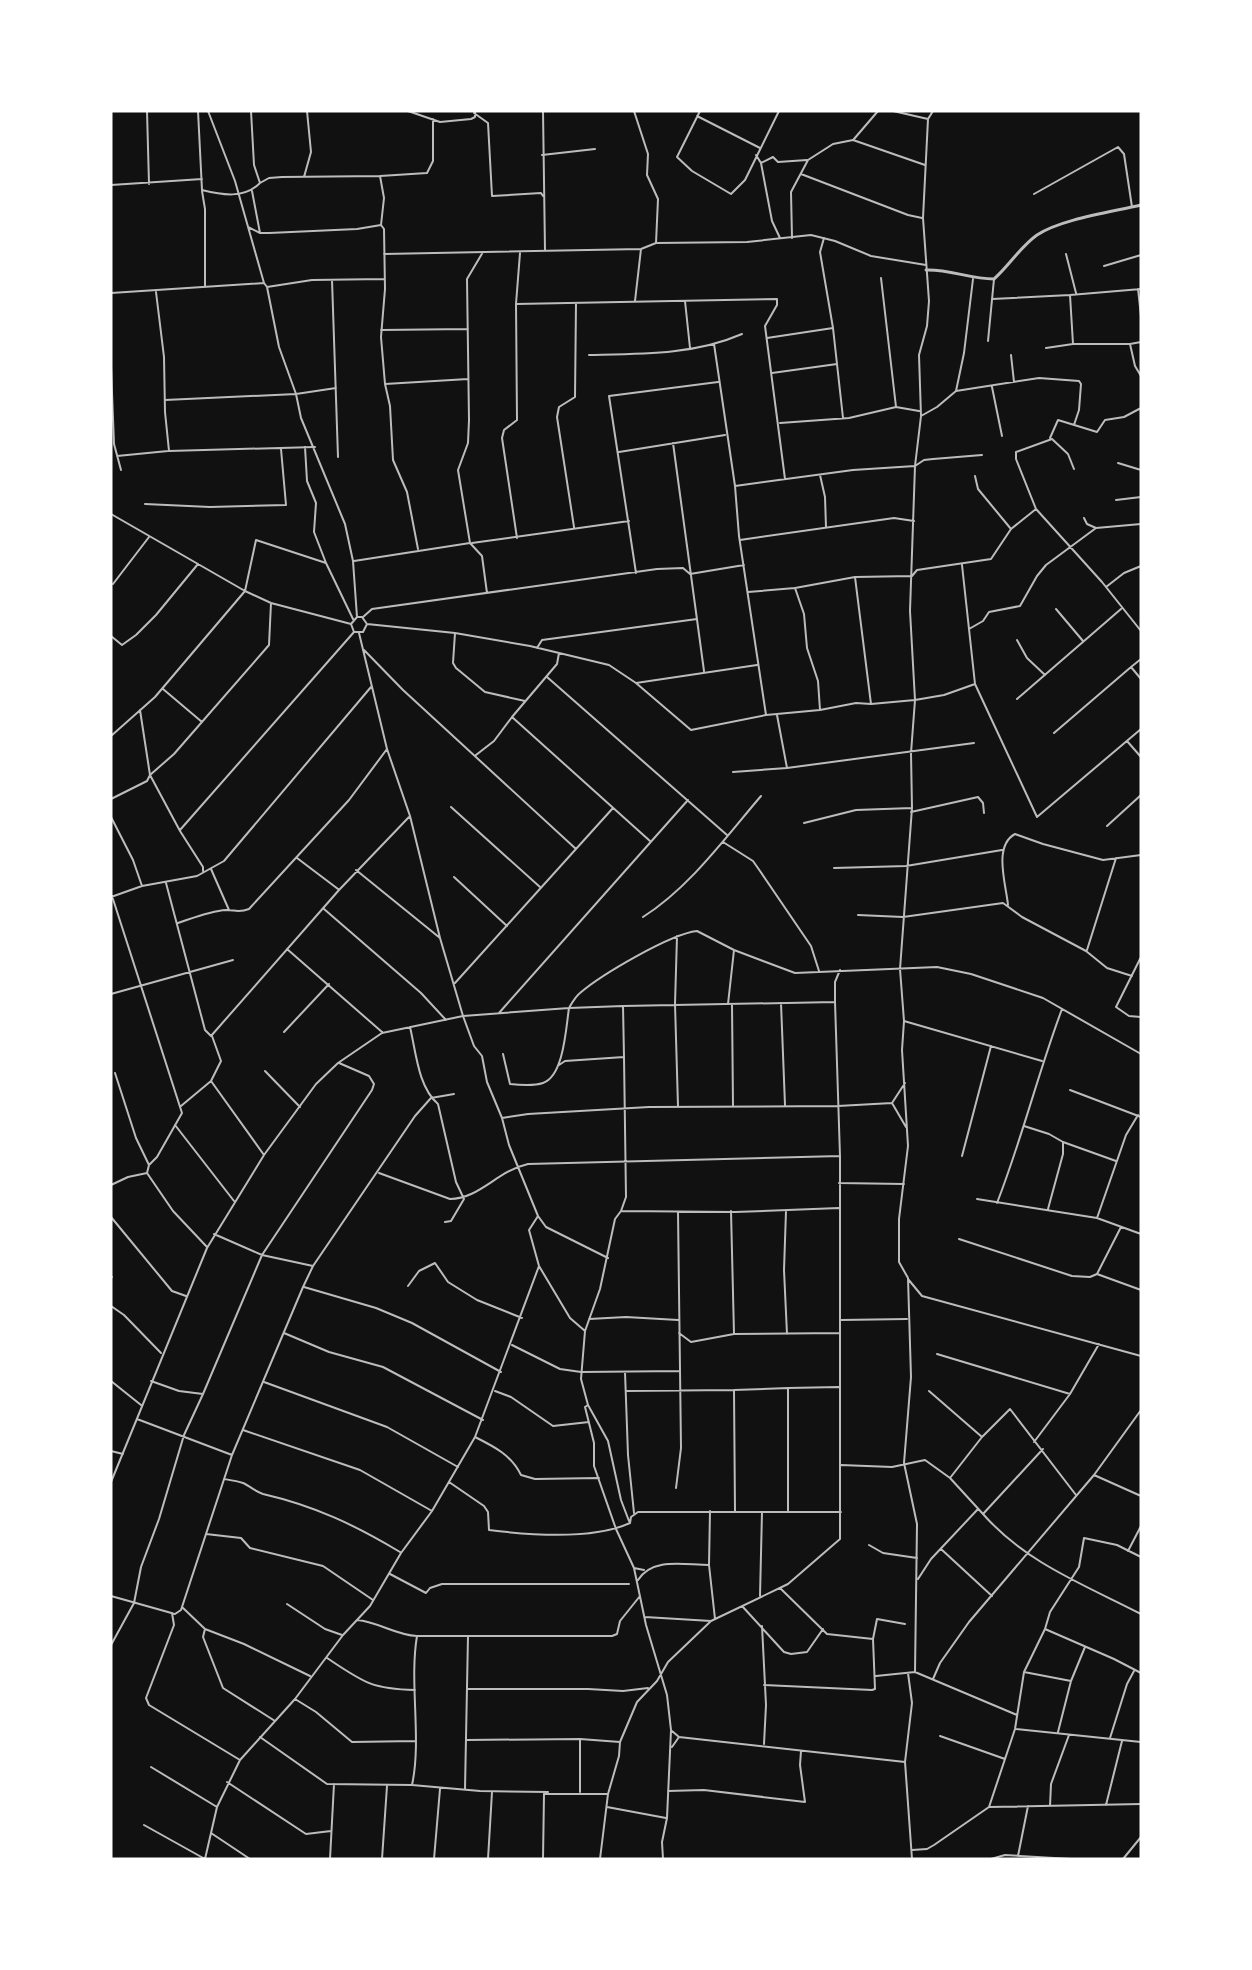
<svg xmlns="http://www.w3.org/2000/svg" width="1252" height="1970" viewBox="0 0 1252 1970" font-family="'Golos Text',sans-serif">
<rect width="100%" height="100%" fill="#111"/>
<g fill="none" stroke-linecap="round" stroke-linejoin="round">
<path stroke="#bcbcbc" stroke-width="2" d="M147 111 149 184
M198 111 202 190C222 195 244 199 260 183L254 165 251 111
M208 111 235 181 264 283 267 287 279 347 296 394 301 418 345 524 353 561 357 617
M408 111 440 122 471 119 475 117V111
M543 111 545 251
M634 111 648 154 647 175 658 199 656 243
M700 111 677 157 692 171 731 194 745 180 779 111
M893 111 928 119
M474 113 488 123 492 196 541 193 543 196
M697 116 760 148
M854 139 878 111
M542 155 595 149
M756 155 761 163 772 221 780 238
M761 163 773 157 778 162 807 160
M801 174 908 215 922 218
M380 176 384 198 381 225 384 229 385 289 381 337 385 384 390 406 393 460 407 492 418 549
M304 177 311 152 307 111
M260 183 269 178 282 177 380 176 427 173 433 161V119
M111 185 202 179
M202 191 205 209V287
M252 191 260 233
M1034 194 1118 147 1124 154 1132 207
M248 227 260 233H269L357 229 381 225
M792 238 791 192 808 160 833 144 853 140 925 165
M824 238 820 252 833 328 843 418
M483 252 467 279 469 420 468 443 458 470 470 543 482 556 487 593
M384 254 641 249 656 243 747 242 811 235 835 241 871 256 926 265
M1066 254 1076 293
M1104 266 1141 255
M881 278 896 407
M332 280 338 457
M267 287 312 280 384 279
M1138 289 1141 316
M156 292 164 357 165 412 169 451 315 447
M111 293 264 283
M992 299 1070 295
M635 301 641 249
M685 301 690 348
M516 304 777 299V305L765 326 785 479
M381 330 468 329
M767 338 833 328
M988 341 994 279
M714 344 735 486 853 470 915 466 924 460 933 459 982 455
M1073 344 1070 295 1141 289
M1130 344 1141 342
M1046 348 1073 344H1130L1135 366 1141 376
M589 355C641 354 694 355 742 334
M1011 355 1014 382
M111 367 114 444 121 470
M772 373 837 364
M385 384 468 379
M992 387 1002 436
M956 391 964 353 973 279
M165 400 296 394 336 388
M921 416 937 407 956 391 1039 378 1079 381 1081 384 1079 410 1074 425
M780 423 849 418 896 407 919 411
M1050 438 1058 420 1097 432 1105 420 1124 417 1141 408
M673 443 704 671
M619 452 725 435
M117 456 168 451
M1118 463 1141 470
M820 475 825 497 826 527
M975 476 978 489 1011 529
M735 486 739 536 766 715
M1116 500 1141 497
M145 504 210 507 286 505 281 449
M1036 509 1016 459V452L1052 439 1068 454 1074 469
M111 514 245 591 271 603 351 624
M1084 518 1087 524 1096 528
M574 527 557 417 559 407 575 397 576 303
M517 538 502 438 504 430 517 420 516 304 520 253
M740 540 894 518 914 521
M472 543 629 521
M354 561 470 543
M326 563 353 619
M962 565 975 684 1037 817 1141 729
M636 573 609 396 718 382
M855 577 871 704
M113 584 149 537
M1106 587 1124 573 1141 566
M795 588 804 614 807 648 818 681 820 710
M748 592 795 588 855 577 912 576 917 570 991 559 1011 529 1036 509 1102 582 1141 631
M1056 609 1083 641
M363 617 372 609 657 569 683 568 690 574 744 565
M367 624 363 632H354L351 624 357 617H362L367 624 455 633 530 646 609 665 636 683 691 730 766 715 820 710 856 703 871 704 915 700 944 695 975 684
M969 629 983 621 989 612 1020 606 1037 576 1046 565 1096 528 1141 524
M455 633 453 663 456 668 485 692 525 701
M111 636 122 645 136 635 156 615 198 564
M1017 640 1027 658 1045 675
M537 648 542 640 697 619
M364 650 403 690 576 849
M559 653 557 664 512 717 650 841
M1131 667 1141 659
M547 677 727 835
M636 683 757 665
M163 689 202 722
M1017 699 1121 609
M777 715 787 768
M1054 733 1131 667 1141 679
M111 736 155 697 245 591 256 540 326 563 314 532 316 503 307 481 305 447
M1127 741 1141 757
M476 755 494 741 512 717
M733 772 787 768 974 743
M111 799 147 781 150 775 140 710
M451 807 540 887
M911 812 978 797 983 803 984 813
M111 817 133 860 142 886
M804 823 856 810 912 808
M1107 826 1141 795
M180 830 354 632
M723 842 753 861 760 871 811 946 819 971
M297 858 338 889
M834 868 906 866 1002 850
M211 869 229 910
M356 870 440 938
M203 871V867L180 831 150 775 174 754 269 645 271 603
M454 877 507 926
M166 883 205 1030 211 1036 339 890 409 817
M111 897 142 886 197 876 224 861 371 687
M1008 905C1006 884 993 846 1015 834L1043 844 1103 860 1141 855
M324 909 421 993 446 1020
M858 915 903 917 1003 903 1022 917 1086 951 1107 968 1132 976
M643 917C690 887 725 838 761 796
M178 923C193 918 210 911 226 910 235 910 239 913 249 909L349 800 387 749 359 633
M677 936 675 1004 678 1106
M287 949 382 1032
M1087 950 1116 858
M1141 957 1116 1007 1129 1016 1141 1017
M455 983 613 808
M111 994 233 960
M781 1003 785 1105
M728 1004 734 950
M732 1004 733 1106
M623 1006 835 1002
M499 1013 688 800
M904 1021 1042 1061
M410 1027C416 1052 418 1087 438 1104L456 1182 464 1199 451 1221 445 1222
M284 1032 329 984
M503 1054 510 1084C520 1085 534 1086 543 1083 564 1076 566 1027 569 1008L623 1006 624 1057
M559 1065 565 1061 624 1057 626 1197 621 1211 615 1219 600 1289 585 1331
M265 1071 300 1107
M115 1073 136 1138 149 1165
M211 1081 264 1155
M1070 1090 1141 1117
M892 1103 906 1127
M892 1103 905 1083
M181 1106 211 1081 221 1061 212 1036
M502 1118 528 1114 649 1107 838 1106 892 1103
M175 1125 234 1201
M1024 1126 1049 1134 1063 1142V1154L1048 1209
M1063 1142 1116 1161
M962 1156 991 1046
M147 1173 173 1211 207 1247
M379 1173 450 1199C479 1199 497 1171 528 1164L840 1156
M839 1183 904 1184
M111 1185 128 1177 147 1173 149 1165 157 1157 182 1113 112 896
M977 1199 1097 1218 1141 1234
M997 1203C1022 1139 1038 1073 1062 1009
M621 1211 735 1212 839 1208
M731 1211 734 1334
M786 1211 784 1270 787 1334
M111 1217 172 1291 186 1296
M1097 1218 1126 1135 1138 1115
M214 1234 262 1255 313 1266
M959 1239 1072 1276 1090 1277 1097 1274 1121 1227
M608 1258 546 1227 538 1216 509 1145 502 1118 487 1082 482 1056 474 1046 463 1016 569 1008C572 1003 575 997 580 993 601 975 670 934 697 931L734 950 795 973 937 967 971 974 1043 998 1141 1054
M539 1266 570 1318 585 1331 581 1379 588 1405 608 1441 621 1500 629 1521
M1097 1274 1141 1290
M111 1277H112
M908 1279 922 1296 1141 1356
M408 1286 419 1271 435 1263 448 1282 477 1300 522 1318
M304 1287 376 1308 412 1323 501 1372
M111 1306 124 1315 161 1353
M589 1319 626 1317 678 1320
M841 1320 907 1319
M284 1333 329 1352 383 1367 483 1420
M679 1333 691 1342 734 1334 840 1333
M512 1345 560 1369 581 1372 680 1371
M937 1354 1070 1394 1099 1344
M625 1372 628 1455 634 1513
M111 1381 141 1405
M151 1381 179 1391 203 1394 262 1255 372 1090 374 1084 369 1076 339 1063
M264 1382 387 1427 458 1467
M788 1388 839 1387
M734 1390 788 1388V1512H841
M495 1391 511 1397 553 1426 589 1422
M626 1391 734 1390 735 1512
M929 1391 982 1437
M588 1405 585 1407 594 1443V1466L616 1529 634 1568 644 1570
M137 1419 232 1455
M243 1430 360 1470 432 1511
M475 1437C495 1447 511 1455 521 1475L535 1479 599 1478
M1034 1442 1070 1394
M111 1451 123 1454
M841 1465 892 1467 925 1460 950 1478 982 1437 1010 1409 1076 1495
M1094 1475 1141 1496
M950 1478 983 1514 1043 1449
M224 1479C230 1480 237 1481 243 1483 250 1486 256 1492 263 1494 315 1506 355 1525 400 1552
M111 1482 207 1248 264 1155 316 1084 338 1063 382 1033 463 1016 440 938 410 816 387 749
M449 1482 484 1506 488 1512 489 1530C529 1535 593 1540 630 1523L631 1517 638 1512H788
M676 1488 681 1448 678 1212
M983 1514C1026 1563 1085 1585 1141 1614
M206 1534 241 1538 250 1548 323 1566 373 1600
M869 1545 883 1553 917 1558
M941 1549 992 1596
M1128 1551 1141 1526
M709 1565 710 1511
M634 1568 646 1625 667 1695 671 1730 667 1818 662 1842 663 1859
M390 1574 426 1593 430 1588 442 1584H629
M918 1579 931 1559 978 1509
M638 1580C653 1557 684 1565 709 1565L715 1619
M780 1588 827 1634 873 1639 877 1619 905 1624
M111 1596 175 1614 181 1610 232 1455 303 1287 313 1266 415 1116 431 1098 454 1094
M760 1596 762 1512
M287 1604 325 1629 342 1635
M742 1606 784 1652 791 1654 807 1652 823 1629
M182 1607 205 1629 244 1644 310 1676
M172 1613 174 1625 146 1698 149 1705 240 1760
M645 1617 711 1621
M357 1620C379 1622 395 1635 417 1636
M762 1626 766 1705 764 1744
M205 1629 203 1637 223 1688 275 1721
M1045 1629 1114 1659 1141 1673
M111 1645 134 1603 141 1567 159 1519 184 1435 203 1394
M327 1658C363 1682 371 1689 415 1690
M915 1672 917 1524 904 1463 911 1377 908 1278 899 1262V1219L908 1146 902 1050 904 1021 900 969 912 808 911 753 915 700 910 611 915 466 921 416 919 355 927 326 929 301 923 218 928 119 933 111
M1024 1672 1071 1681
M908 1673 912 1703 905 1762 912 1859
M876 1676 915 1672 1017 1715
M933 1679 940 1663 969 1622 1094 1475 1141 1410
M764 1685 872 1690 875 1689 873 1639
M468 1689H588L623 1691 648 1688
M295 1699 316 1712 352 1742 415 1741
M1016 1729 1141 1742
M672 1731 679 1737 905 1762
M1058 1732 1071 1681 1085 1647
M940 1736 1005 1759
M260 1737 327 1784 412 1785 480 1791 548 1792 544 1794
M1110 1738 1127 1684 1134 1671
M467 1740 580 1739 620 1742
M672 1747 679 1737
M151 1767 217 1807
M227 1782 306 1834 331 1831
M412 1785C422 1739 409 1683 417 1636H612L617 1634 620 1621 640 1596
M465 1789 468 1636
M668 1791 704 1790 805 1802 800 1765 801 1751
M580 1792V1739
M1106 1805 1122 1741
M1050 1806 1051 1784 1069 1735
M607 1807 666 1818
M989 1807 1015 1729 1024 1672 1045 1629 1050 1612 1079 1567 1084 1538 1117 1545 1141 1557
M144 1825 205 1859
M211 1833 250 1859
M912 1850 927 1849 934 1845 989 1807 1141 1804
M1018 1856 1028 1806
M205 1859 217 1807 240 1760 295 1699 343 1635 370 1606 401 1553 432 1511 475 1437 539 1266 529 1230 538 1216
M330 1859 334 1784
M382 1859 387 1786
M434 1859 440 1789
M488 1859 492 1792
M543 1859 544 1794H608
M600 1859 608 1794 619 1756 620 1742 637 1702 657 1681 668 1662 711 1621 788 1584 840 1539V1156L835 1002V982L840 970
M991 1859 1005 1855 1071 1859
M1123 1859 1141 1837"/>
<path stroke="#bcbcbc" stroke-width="3" d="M926 270C949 269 970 279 994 279 1009 266 1020 247 1037 235 1061 219 1112 212 1141 205"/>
</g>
<rect width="1252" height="1970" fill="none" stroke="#ffffff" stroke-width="225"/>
</svg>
